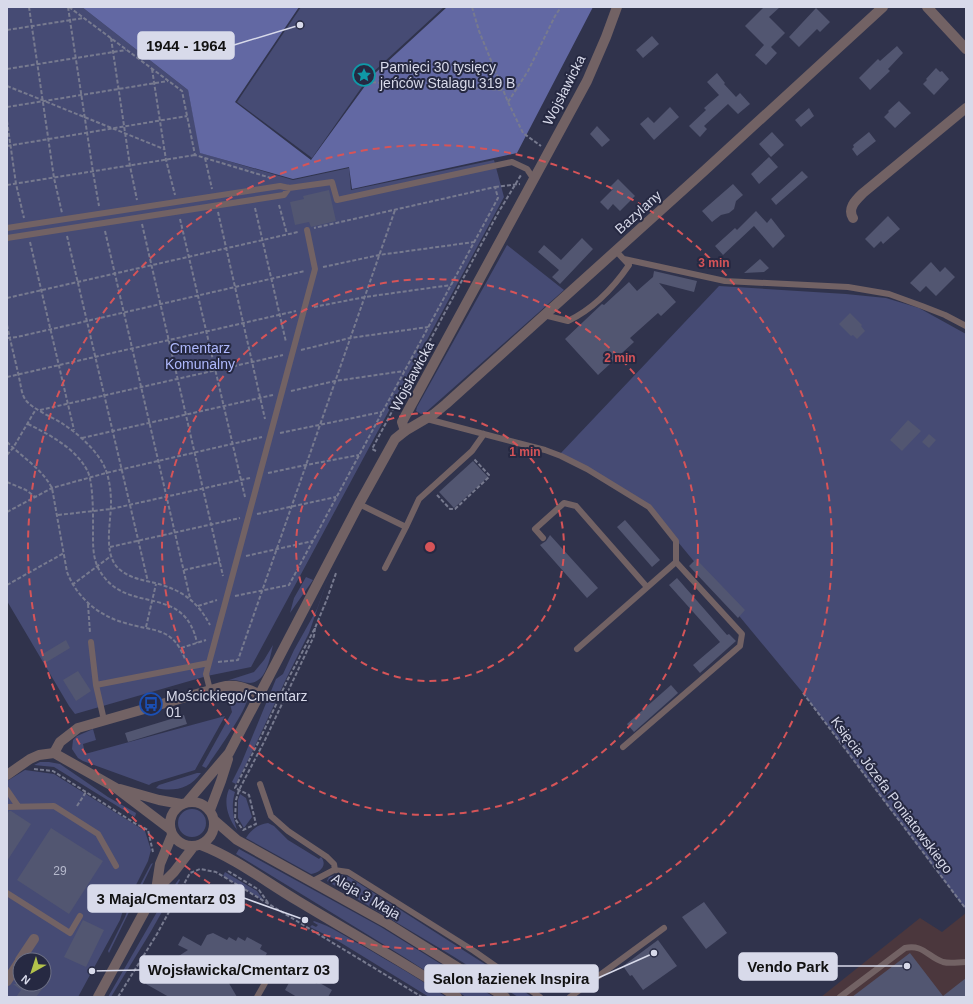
<svg xmlns="http://www.w3.org/2000/svg" width="973" height="1004" viewBox="0 0 973 1004" font-family="Helvetica,sans-serif">
<rect width="100%" height="100%" fill="#30334c"/>
<path fill="#4b373d" d="M966 913V997H821L920 918 942 932Z"/>
<path fill="#464b74" fill-rule="evenodd" d="M7 7H82L188 90 201 153 293 180 349 168 351 190 494 160 504 197 251 667 207 676 75 714 69 706 7 601Z
M301 7H444L371 74 312 158 237 102Z
M507 245 564 290 425 413 421 414 416 411 417 407Z
M719 286 846 294 886 298 919 308 966 334V910L803 693 649 507 560 454Z
M331 569 309 633 287 677 255 746 236 784 232 782 241 764 276 679 283 674 294 650 317 609Z
M306 577 313 580 290 613 294 598Z
M273 645C270 657 267 682 250 683 241 683 237 678 226 681L254 672 264 660Z
M227 692C233 692 245 692 247 698 250 706 212 759 206 768L202 766 232 712Z
M225 716 195 770 152 783 149 785 83 761 78 758 72 749 73 740 77 736 93 729 96 740 83 744 85 754Z
M40 762H49L60 764 108 797 136 813 135 817 54 767 34 765Z
M25 770 54 774 145 831 151 850 148 861 137 883 125 904 120 920 78 997H7V781ZM20 960H44V984H20Z
M197 773H201C190 789 173 792 156 788L159 785Z
M229 789 235 792C231 805 233 817 237 830 228 818 223 803 229 789Z
M240 794 246 798 252 817 244 828 238 818V800Z
M178 823a14 14 0 1 1 28 0a14 14 0 1 1-28 0Z
M268 823 274 826 288 840 319 859 321 857C328 865 320 873 311 874L246 838C251 830 258 824 268 823Z
M239 849 381 927 494 997H466L404 957 236 854Z
M153 863 109 953 108 951 125 917 129 906 151 864Z
M225 872 257 891 264 901 223 876Z
M338 874 349 877 488 966 532 997H518L451 955 327 881 329 877Z
M179 879 180 880 150 933 111 997H108L165 898Z
M314 921C331 926 346 937 361 945 390 962 419 978 446 997H429L338 941 310 927 312 925 316 927 318 925 313 922Z"/>
<path fill="#6268a3" d="M82 7H299L235 102 311 160 373 75 447 7H593L517 153 352 189 349 167 293 179 200 153 188 90Z"/>
<path fill="#525671" d="M764 7H780L769 17 785 33 771 47 777 53 766 65 755 55 764 45 745 26Z
M816 8 830 22 820 32 817 29 799 47 789 37Z
M652 36 659 44 643 58 636 50Z
M897 46 903 53 888 69 890 71 870 90 859 78 878 59 880 61Z
M936 68 940 72 942 71 949 79 934 95 923 84 927 80 926 79Z
M717 73 725 83 724 84 736 97 740 93 750 104 738 114 728 104 704 126 707 129 700 137 689 126 706 110 704 108 719 95 707 82Z
M899 101 911 113 895 128 884 117 889 112 888 111Z
M670 107 679 117 654 140 640 124 648 117 654 123Z
M809 108 814 116 801 127 795 120Z
M597 126 610 140 602 147 590 134Z
M772 132 784 145 771 157 759 144Z
M869 132 876 141 857 156 852 149 854 147 853 145Z
M769 157 778 167 759 184 751 174Z
M802 171 808 177 776 205 771 199Z
M618 179 635 196 620 211 613 204 608 210 600 202 613 189 610 187Z
M733 184 743 195 736 201 734 209 729 213 721 215 712 222 702 211Z
M329 190 336 221 311 227 309 222 295 225 290 202 304 199 303 196Z
M756 211 767 223 771 218 785 236 773 248 754 226 723 255 715 246 735 228 737 230Z
M888 216 900 229 883 244 881 241 874 248 865 239Z
M582 238 593 249 560 284 552 277 559 270 538 252 544 245 561 260Z
M760 259 769 268 764 272 744 273Z
M931 262 940 272 945 267 955 277 936 296 926 286 920 292 910 283Z
M654 271 697 281 694 292 659 283 676 302 661 316 658 313 630 338 634 342 598 375 565 339 602 304 604 305 629 282 637 291 653 277Z
M850 313 862 325 861 326 865 331 857 339 853 335 851 336 839 324Z
M908 420 921 431 902 451 890 440Z
M929 434 936 440 929 448 922 442Z
M473 461 488 477 454 508 439 492Z
M625 520 660 560 652 567 617 527Z
M550 535 598 588 587 598 540 545 546 541Z
M696 559 745 610 738 618 689 566Z
M677 578 727 635 729 634 736 641 700 673 693 665 720 642 669 585Z
M66 640 70 648 45 663 41 655Z
M78 671 91 691 76 701 63 680Z
M671 685 678 693 634 732 627 724Z
M184 715 187 724 128 742 125 733Z
M9 811H11L31 824 7 861V815Z
M51 828 103 861 69 914 17 880Z
M704 902 727 933 706 949 682 917Z
M83 920 104 930 86 967 64 957Z
M213 933 227 940 229 937 236 941 238 937 245 941 247 937 262 945 260 949 267 953 258 970 232 956 223 973 237 997H169L146 984 152 973 155 975 173 965 171 961 188 950 178 945 183 936 201 946 207 935Z
M658 940 677 966 643 990 632 975 630 976 623 966Z
M910 953 943 996 966 978V997H852Z
M295 972 317 984 318 982 332 990 328 997H297L285 990Z
M13 984H46L36 997H16L21 990Z"/>
<g fill="none" stroke-linecap="round" stroke-linejoin="round">
<path stroke="#777a8f" stroke-width="2" stroke-dasharray="4 2" stroke-linecap="butt" d="M29 7 54 178 62 213
M68 7 93 172 99 206
M69 7 182 91 195 155 271 178
M472 7 479 31 508 102 523 133 541 146
M7 30 84 18
M111 38 130 166 137 200
M7 69 126 50
M152 69 166 160 175 195
M366 82 503 90
M7 86 164 149
M508 102 528 71 555 16 561 7
M7 107 168 81
M7 121 16 184 24 218
M7 146 187 116
M205 158 212 189
M7 185 195 155
M495 187 520 184
M279 205 287 234
M255 208 286 342
M218 212 265 419
M180 219 245 497
M142 224 223 576
M105 231 190 598
M67 236 148 582
M30 242 74 430
M323 267 379 255 474 242
M7 298 298 232
M314 307 365 297 451 285
M7 325C11 344 16 363 20 382 21 387 22 395 25 399 30 408 54 418 63 424 77 433 93 447 102 462 109 474 111 490 111 503 111 522 103 553 118 568 131 580 146 580 162 585 185 592 199 604 210 625
M7 338 17 337 305 271
M301 350 350 338 428 327
M7 377 296 311
M291 391 335 381 404 371
M40 410 283 355
M28 424C50 435 75 448 87 470 94 482 93 522 93 537 93 552 94 565 104 577 132 613 185 585 197 643
M280 433 382 412
M82 438 273 395
M7 442C22 457 42 469 52 488L67 572C77 598 99 616 125 623 154 632 172 626 185 659
M376 451 372 449 498 213 521 175
M7 455 13 448 36 409
M268 473 306 465 359 455
M7 482 26 490 35 497
M437 495 450 509H455L489 477V475L474 459
M7 512 52 488 106 473 262 437
M257 514 336 497
M58 515 111 509 250 478
M110 547 240 518
M246 556 313 541
M184 570 220 562
M7 585 64 553
M72 585 111 556
M235 596 289 585 498 198 495 187 314 228
M88 604 90 633
M198 606 217 600
M146 627 156 584
M315 628 314 636 265 740 239 790 236 800 235 819 243 830 256 824 249 795 235 788 261 737 287 681 315 628 327 599 336 573
M181 648 206 640
M218 662 238 660 395 210
M803 693 966 909
M34 769 53 771 136 824 148 830 153 852
M77 806 86 792
M228 871 259 890 269 904
M118 997 157 934 190 873 200 869 216 872 422 997"/>
<path stroke="#726264" stroke-width="6" d="M7 228 280 186 289 188 332 182 337 200 512 162 527 169 533 178
M7 238 284 195 289 188
M624 259 725 281 848 287 889 294 922 306 945 315 966 326
M544 315 568 321C593 309 614 287 629 265L616 251
M427 419 545 450 561 456 587 469 649 507 676 541V562L577 649
M359 504 406 527 385 568
M406 527 419 499 472 451 484 434
M543 538 535 529 564 503 576 506 647 587
M91 642 96 685
M210 690 206 674 315 269 307 230
M104 720 96 685 209 663
M623 747 740 646 742 634 676 562
M260 784 271 816 288 831 327 857 334 864 335 870
M7 790 18 806
M7 807 54 806 98 834 116 866
M313 881 334 870 348 872 474 951 540 997
M7 893 70 933 80 916
M257 997 265 983
M570 997 664 928
M840 997 905 948C923 944 928 957 943 962 951 964 958 962 966 962"/>
<path stroke="#726264" stroke-width="10" d="M927 7 966 49
M853 218C847 208 856 200 863 193L966 108
M405 431 402 422 587 81 606 37 617 7
M54 753 60 742 78 728 221 687C236 683 248 689 261 695
M20 960 34 939
M7 981 20 961"/>
<path stroke="#726264" stroke-width="10" d="M7 775 30 759 39 755 54 753 116 788 170 829
M120 789 159 800 181 804
M188 801 229 753 359 504 395 439 405 431 434 414 446 404 703 172 883 7
M170 824a22 22 0 1 1 44 0a22 22 0 1 1-44 0Z
M210 810 221 781 228 759
M214 820 237 840 388 924 505 997
M201 845C235 858 266 882 298 901 351 933 405 963 457 997
M156 890 174 872 194 846
M98 997 156 890 160 864 172 835"/>
</g>
<g fill="none" stroke="#d65458" stroke-width="2" stroke-dasharray="7 5">
<circle cx="430" cy="547" r="134"/>
<circle cx="430" cy="547" r="268"/>
<circle cx="430" cy="547" r="402"/>
</g>
<defs>
<g id="sight-ring" transform="scale(1.15)"><circle r="9.5" fill="#262942" stroke="#0f9aa8" stroke-width="1.5"/><path d="M0-6L1.8-2.2L6-1.7L2.9 1.2L3.7 5.4L0 3.3L-3.7 5.4L-2.9 1.2L-6-1.7L-1.8-2.2Z" fill="#0f9aa8"/></g>
<g id="bus-ring" transform="scale(1.15)"><circle r="9.5" fill="#262942" stroke="#1a4fb4" stroke-width="1.5"/><path d="M-5-6H5V4H4V6H2V4H-2V6H-4V4H-5ZM-3.5-4V0h7V-4ZM-3.5 1.2v1.5H-2V1.2ZM2 1.2v1.5H3.5V1.2Z" fill="#1a4fb4"/></g>
</defs>
<g fill-rule="evenodd">
<use href="#sight-ring" x="364" y="75"/>
<use href="#bus-ring" x="151" y="704"/>
</g>
<g text-anchor="middle" stroke-width="4" stroke-linejoin="round" paint-order="stroke">
<g font-size="12" fill="#b6b9cc">
<text x="60" y="875">29</text>
</g>
<g font-size="14" fill="#d8daea" stroke="#262942" text-anchor="start">
<text x="380" y="72">Pamięci 30 tysięcy<tspan x="380" dy="16">jeńców Stalagu 319 B</tspan></text>
<text x="166" y="701">Mościckiego/Cmentarz<tspan x="166" dy="16">01</tspan></text>
</g>
<g font-size="14" fill="#d8daea" stroke="#262942">
<text transform="translate(564 90) rotate(-63)" y="5">Wojsławicka</text>
<text transform="translate(638 212) rotate(-42)" y="5">Bazylany</text>
<text transform="translate(412 376) rotate(-62)" y="5">Wojsławicka</text>
<text transform="translate(892 795) rotate(53)" y="5">Księcia Józefa Poniatowskiego</text>
<text transform="translate(366 896) rotate(30)" y="5">Aleja 3 Maja</text>
</g>
<g font-size="14" fill="#afb9fd" stroke="#262942">
<text x="200" y="353">Cmentarz<tspan x="200" dy="16">Komunalny</tspan></text>
</g>
</g>
<circle cx="430" cy="547" r="6" fill="#d65458" stroke="#262942" stroke-width="2"/>
<g font-size="12" text-anchor="middle" font-weight="bold" fill="#d65458" stroke="#262942" stroke-width="4" stroke-linejoin="round" paint-order="stroke">
<text x="714" y="267">3 min</text>
<text x="620" y="362">2 min</text>
<text x="525" y="456">1 min</text>
</g>
<path fill="none" stroke="#d8daea" stroke-width="1.5" d="M300 25L234 45M305 920L244 898M907 966L837 966M92 971L140 970M654 953L598 978"/>
<g fill="#d8daea" stroke="#262942" stroke-width="1.5">
<circle cx="300" cy="25" r="4"/>
<circle cx="305" cy="920" r="4"/>
<circle cx="907" cy="966" r="4"/>
<circle cx="92" cy="971" r="4"/>
<circle cx="654" cy="953" r="4"/>
</g>
<g fill="#d8daea" stroke="#d8daea" stroke-width="1.5">
<rect x="138" y="32" width="96" height="27" rx="4"/>
<rect x="88" y="885" width="156" height="27" rx="4"/>
<rect x="739" y="953" width="98" height="27" rx="4"/>
<rect x="140" y="956" width="198" height="27" rx="4"/>
<rect x="425" y="965" width="173" height="27" rx="4"/>
</g>
<g font-size="15" text-anchor="middle" font-weight="bold" fill="#111">
<text x="186" y="51">1944 - 1964</text>
<text x="166" y="904">3 Maja/Cmentarz 03</text>
<text x="788" y="972">Vendo Park</text>
<text x="239" y="975">Wojsławicka/Cmentarz 03</text>
<text x="511" y="984">Salon łazienek Inspira</text>
</g>
<rect width="973" height="1004" fill="none" stroke="#d8daea" stroke-width="16"/>
<g transform="translate(32 972) rotate(219)"><circle r="19" fill="#262942" stroke="#6d7085"/>
<path d="M0-3L7 15L0 10L-7 15Z" fill="#b3c24b"/>
<text y="-6" font-size="11" font-weight="bold" text-anchor="middle" fill="#d8daea">N</text>
</g>
</svg>
